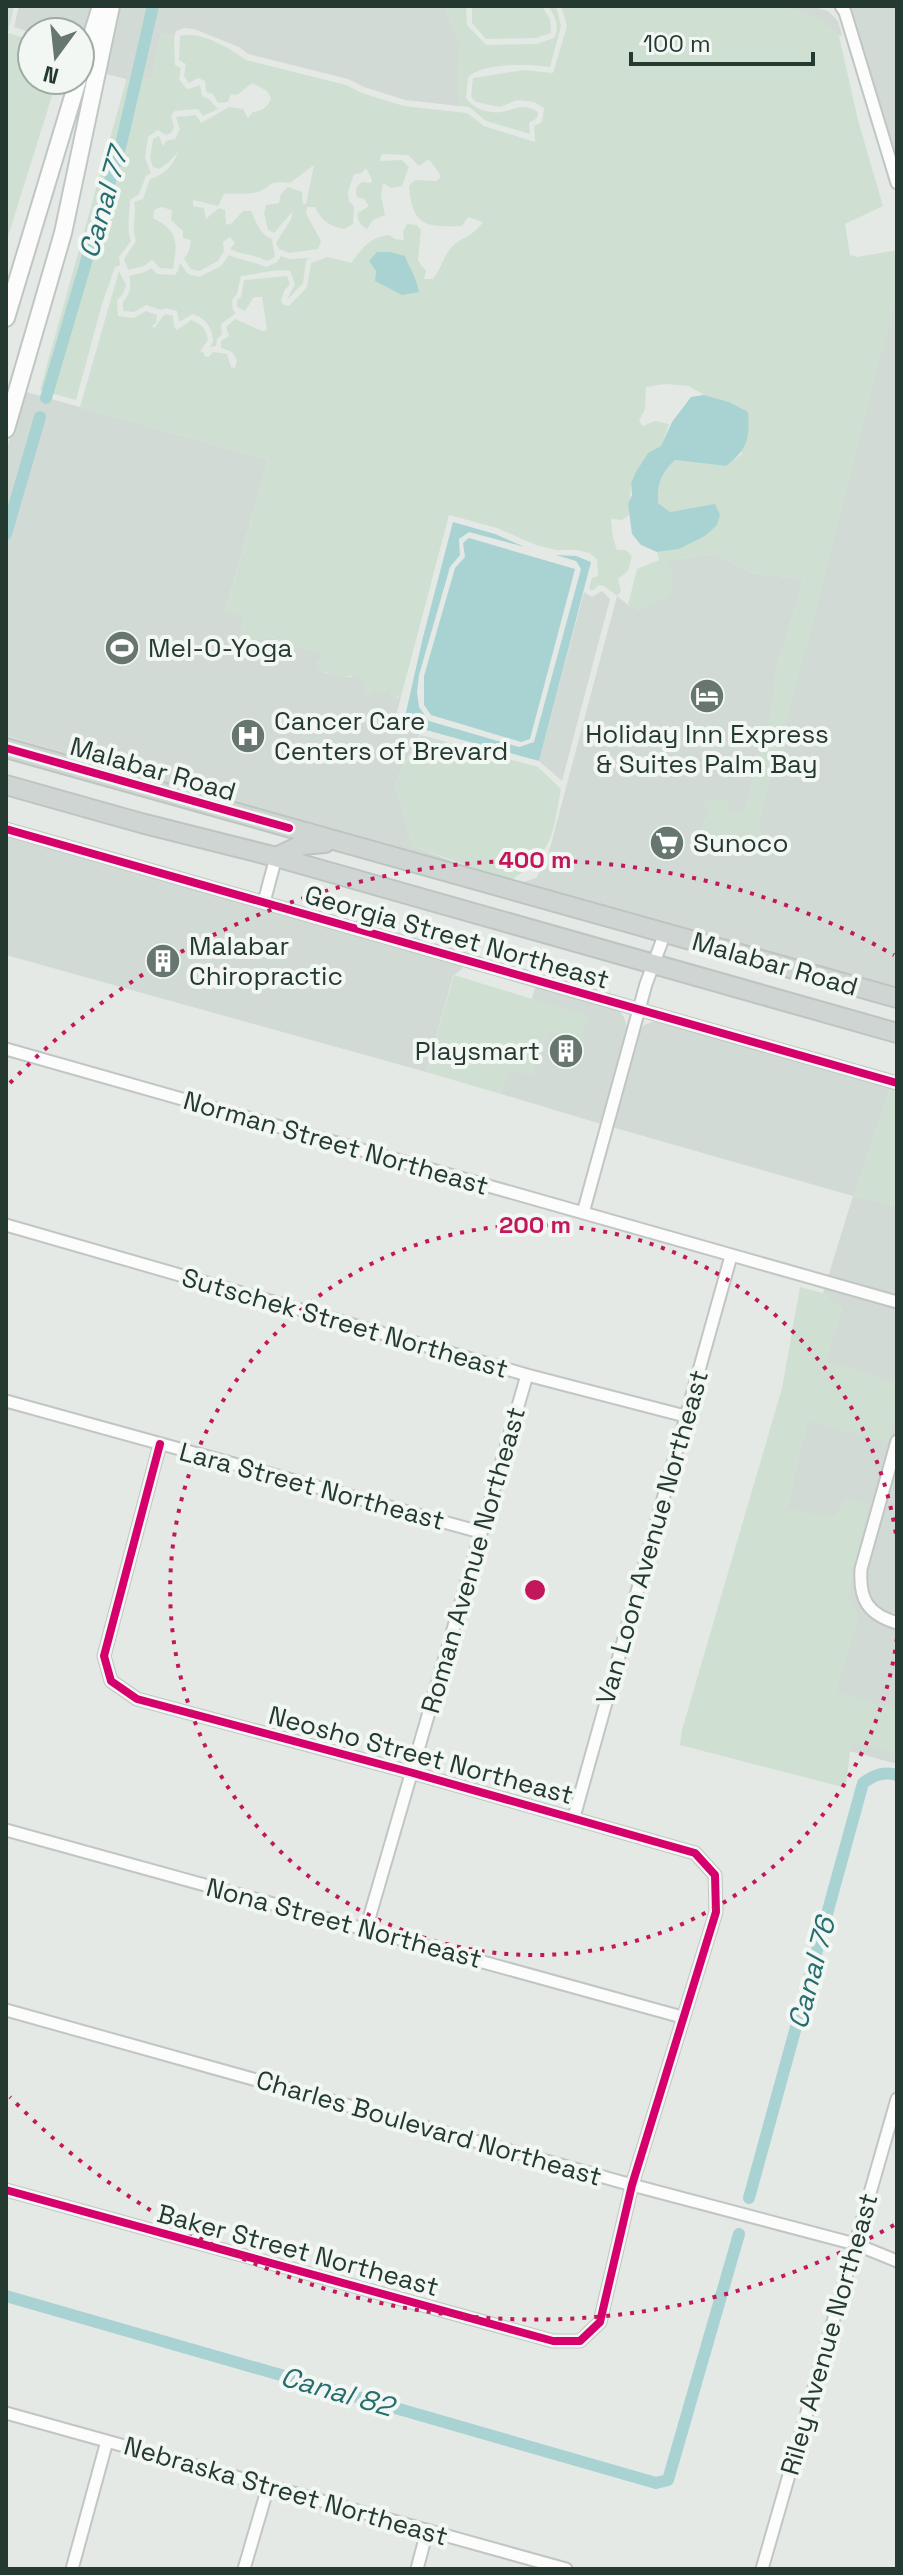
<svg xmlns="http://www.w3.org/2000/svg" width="903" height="2575" viewBox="0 0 903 2575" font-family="'Space Grotesk',sans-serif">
<rect width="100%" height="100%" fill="#e4e9e6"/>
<path fill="#d2dad5" d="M19 6H94L80 53V32L32 33 14 27Z
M117 6H444L460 42 459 106 405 100 364 87 348 79 248 54 239 47 194 29 184 28 176 31 174 37 161 33 152 78 126 81V79L103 73Z
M782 6H811L828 11 838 21 842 35 839 36 821 19Z
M850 6H897V161L853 15Z
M897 291V988L520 883 536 878 547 859 617 596 628 605 640 610 663 562 669 560 715 554 753 573 804 579 777 667 770 723 744 813H709L700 834 754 853 764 847 758 823Z
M23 391 268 460 226 610 245 617 236 653 244 652 260 638 268 636 326 656 324 673 350 677 357 675 372 689H392V693L397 699 402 693 394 724 421 732 395 783 413 846 462 865 6 736V452Z
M602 591 610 599 562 781 539 761 584 592 592 597Z
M6 837 463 965 461 970 453 976 426 1072 6 955Z
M536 985 618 1009 624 1017 627 1027 601 1124 501 1094Z
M652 1022H666L891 1086 854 1195 897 1206V1764L724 1717 786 1510 808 1420 841 1310 823 1293 853 1196 612 1127 640 1030 644 1025Z"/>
<path fill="#cfe0d2" d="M6 6H14L8 33 32 40V80H57L6 243Z
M444 6H466L467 25 486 45 536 44 554 38C560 27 555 16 548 6H556L561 26 550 67C531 64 480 62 468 78L466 98C473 108 488 114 501 112 517 110 521 102 538 112L537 118 529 123 530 134 486 121 469 107 459 106 460 42Z
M472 6H542L550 19 551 33 536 38 486 39 472 23Z
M561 6H782L822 19 839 36 858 120 883 206 845 224 850 255 857 257 897 250V292L808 641 758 823 764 846C748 858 722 851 704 843L700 834 709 813 703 800H728L730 812 744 813 770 723 777 667 804 579 753 573 715 554 669 560 664 562 672 571 671 594 640 610 628 605 637 569 659 560 657 552 679 549 690 509 670 512 657 503C657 484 661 473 675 460L726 466 742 454 729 402 704 395 689 386 665 384 646 387 645 409 639 421 643 426 655 421 669 424 661 446 648 453 631 483 629 515 622 520 611 519 613 538 617 550H626L632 556 628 571 618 579 621 591 617 596 604 586 599 585 592 591 589 588 592 578 598 576 597 559 589 553 577 550H556L536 545 497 528 449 515 402 693 393 701 389 696 392 689 379 693 372 689 370 694 365 695 362 691 365 682 357 679 356 676H335L319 670 316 662 325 656 269 636C255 639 249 651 236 653L245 617 226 611 268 460 80 407 119 271 126 285 123 294 117 300 118 316 134 318 146 311 157 315 156 323 152 326 154 328C159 324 159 318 166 314L173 316 174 326 177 330 191 320C202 324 206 329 208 340L200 351 204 353V356L208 357 213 352 227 354 231 367 235 368 237 360 232 352 221 348V341L229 336 226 327 235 319 262 331 267 330 262 297H254L245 311 237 307V300L241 297 244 280 287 276 290 284 284 291 281 301 284 305 289 306 307 287 311 263 328 257 351 263C362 249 369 237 389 235L395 239 404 240 403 232 407 224 417 225 421 230 418 261 426 271 424 279H433C441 269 445 252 453 246 465 235 471 238 483 222L468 217 462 226C425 228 412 225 409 186L415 180 437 181 441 176 429 159 419 166 408 155 382 154 379 161 402 160 409 167 402 186 391 188 383 183 381 195 385 215 373 220 367 229C360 225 357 221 358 213L369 206 364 199 357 197C355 190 356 186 362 182L371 183 372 180 366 168 362 173 354 174 348 192 349 202 354 206 353 224 344 229C329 226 321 220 315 207H307L306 213 321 241 318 249 289 253 279 249 276 243 291 219 293 211 274 233 268 230 264 213 266 205 279 203 281 194 288 187 302 192 303 204H306L314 165 290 183C266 180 274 186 258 192 249 195 234 193 224 194L218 206 193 200V206L204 208 206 219 219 208 225 210 226 225 232 223 243 211H251C256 221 260 235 272 239L275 257 267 261C254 254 243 255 230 249L235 243 230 237 223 242 224 251 218 261 199 271 191 269 184 259 189 251 191 240 183 238V231L171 220 172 210 161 207 154 210 153 218C180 232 177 243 173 269L160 268 152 260 144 266 128 270 124 259 136 241C131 226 137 217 134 202L143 199 150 179C164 175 173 165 178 152L169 162 159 169 153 167 150 158 153 139 159 136 163 146 166 141 175 139 180 129 176 117 196 115 201 123 229 107 243 109 248 118 253 112C263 111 268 107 271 98L267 91 252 83 237 95 231 94 228 102 218 103 213 94 206 92 205 81 198 78 189 83 184 76 186 64 179 60 180 36C199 30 230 48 246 60L346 85 362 93 404 106 467 113 484 126 535 142 534 126 542 122 544 108 534 102 517 100 500 107 476 102 471 97 473 78 524 70 553 73 567 26Z
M161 33 174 37 175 65 181 68 179 79 186 88 189 89 200 85 202 96 209 99 218 109 203 116 198 109 175 111 171 115 174 128 171 133 166 135 158 130 148 137 145 158 151 173 146 176 139 194 130 200C130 214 126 228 131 241L119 257 120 265 115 267 102 304 76 400 40 390 126 81 152 78Z
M229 255C242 261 253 261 266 267L277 262 281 256 289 259 309 258 306 261 303 283 287 300 295 284 290 271C277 268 255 275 241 276L237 294 232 300 233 310 236 313 221 324 222 334 217 339 216 346 210 347 213 341C212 327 206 319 193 314L179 322 177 311 166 308 161 310 146 305 134 312 123 311V302C130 294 132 286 129 276L145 272 151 268 157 274 175 275 178 271 180 263 188 274 199 277 221 266Z
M421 735 538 767 561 789C552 837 554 852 510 881L413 846 395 783Z
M454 975 588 1016 581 1040 550 1031 541 1059 536 1058 532 1076 510 1069 501 1094 426 1072Z
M891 1086 897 1088V1206L854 1195Z
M800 1287 823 1293 841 1309 826 1361 897 1383V1410L888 1443 808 1421 786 1509 833 1517 847 1498 869 1505 848 1598 859 1616 836 1692 897 1709V1754L851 1742 846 1788 680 1745 682 1730 782 1388Z"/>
<path fill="#a9d3d2" d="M377 252H390L405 256C410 270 417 278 419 292L402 295 375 281 376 271 369 261Z
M704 395 729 402 748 412C750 439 747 450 726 466L675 460C661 473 657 484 658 503L670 512 715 504 720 515 717 525 705 536 679 549 657 552 641 545 632 534 628 504 632 495 631 483 636 472 648 453 661 446 672 422 691 397Z
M453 522 495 534 525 547 469 532 459 539 460 555 450 567 419 675 417 692 419 707 429 721 519 747 534 742 581 569 576 561 556 555 576 556 591 562 539 761 426 730 423 726 404 721 423 637Z
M469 538 575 569 530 739 521 742 431 715 424 705V676L455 568 465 557 463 543Z"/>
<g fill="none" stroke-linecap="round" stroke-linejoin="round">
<path stroke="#a9d3d2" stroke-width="12" d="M46 398 122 140 153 6
M6 534 40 417
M749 2198 863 1783C874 1775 884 1771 897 1775
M6 2296 656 2483 668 2480 739 2234"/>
<g stroke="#c1c6c3" stroke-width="15">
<path id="street" d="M841 6 845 12 897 183
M6 829 897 1083
M264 902 276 857
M6 1049 897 1302
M583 1213 646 984 665 933
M6 1225 527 1375 685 1416
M6 1401 480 1532
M897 1441 861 1569C859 1600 868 1614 897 1623
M574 1817 731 1256
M6 1830 682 2017
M366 1929 527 1375
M6 2010 632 2185 855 2244 897 2261
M6 2190 553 2341H580L600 2322 632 2185 716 1912 715 1875 695 1853 413 1773 137 1699 111 1681 104 1656 160 1444
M6 2413 566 2569
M72 2569 107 2441
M244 2569 268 2487
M417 2569 427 2531
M762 2569 897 2099"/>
</g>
<g stroke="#c0c6c3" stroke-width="20">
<path id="secondary" d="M80 74 101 6
M6 318 78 80
M6 429 63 233 111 6"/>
</g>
<g stroke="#bdc4c1" stroke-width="22">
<path id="primary" d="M6 748 897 998
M6 785 141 823 276 857 897 1033
M276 857 302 845 325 843"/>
</g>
<use href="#street" stroke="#fbfcfb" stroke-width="11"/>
<use href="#secondary" stroke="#fbfcfb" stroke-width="16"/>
<use href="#primary" stroke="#ced5d2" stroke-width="18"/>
<g stroke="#f2f7f4" stroke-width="13">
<path id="cycleway" d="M6 748 289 828
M6 829 897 1083
M6 2190 553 2341H580L600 2322 632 2185 716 1912 715 1875 695 1853 413 1773 137 1699 111 1681 104 1656 160 1444"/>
</g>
<use href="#cycleway" stroke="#d6006c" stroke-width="8"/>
</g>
<g fill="none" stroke="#c2185b" stroke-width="4" stroke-dasharray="4 8">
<path d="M897 1638A365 365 0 1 1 897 1542"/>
<path d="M894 2225A730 730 0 0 1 10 2097M10 1083A730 730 0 0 1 894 955"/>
</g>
<defs>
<g id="stadium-disc" transform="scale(1.8)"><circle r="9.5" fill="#677770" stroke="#f2f7f4"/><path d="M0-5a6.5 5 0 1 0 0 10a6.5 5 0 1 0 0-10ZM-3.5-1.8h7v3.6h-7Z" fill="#fff"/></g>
<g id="hotel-disc" transform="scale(1.8)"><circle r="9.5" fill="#677770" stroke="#f2f7f4"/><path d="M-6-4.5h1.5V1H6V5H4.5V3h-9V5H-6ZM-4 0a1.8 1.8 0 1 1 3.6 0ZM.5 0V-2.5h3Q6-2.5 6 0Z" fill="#fff"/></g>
<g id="hospital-disc" transform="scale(1.8)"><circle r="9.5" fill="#677770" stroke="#f2f7f4"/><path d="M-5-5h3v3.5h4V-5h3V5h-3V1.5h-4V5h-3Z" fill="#fff"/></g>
<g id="supermarket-disc" transform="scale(1.8)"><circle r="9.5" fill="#677770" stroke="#f2f7f4"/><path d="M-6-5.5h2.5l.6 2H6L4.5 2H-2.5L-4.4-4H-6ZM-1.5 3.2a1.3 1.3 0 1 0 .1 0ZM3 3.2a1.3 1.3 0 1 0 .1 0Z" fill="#fff"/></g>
<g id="building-disc" transform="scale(1.8)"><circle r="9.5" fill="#677770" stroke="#f2f7f4"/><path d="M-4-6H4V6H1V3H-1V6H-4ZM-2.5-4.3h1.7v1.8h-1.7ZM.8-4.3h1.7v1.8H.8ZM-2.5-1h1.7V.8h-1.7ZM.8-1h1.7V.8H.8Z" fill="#fff"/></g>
</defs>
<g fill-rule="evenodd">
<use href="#stadium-disc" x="122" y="648"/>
<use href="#hotel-disc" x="707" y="696"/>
<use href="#hospital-disc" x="248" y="736"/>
<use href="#supermarket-disc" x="667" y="843"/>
<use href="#building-disc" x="163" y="961"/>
<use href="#building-disc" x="566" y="1051"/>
</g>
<g text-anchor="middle" stroke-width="8" stroke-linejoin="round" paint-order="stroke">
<g font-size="26" fill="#243a31" stroke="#f2f7f4" text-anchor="start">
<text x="148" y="657">Mel-O-Yoga</text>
<text x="274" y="730">Cancer Care<tspan x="274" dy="30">Centers of Brevard</tspan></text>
<text x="707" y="743" text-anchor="middle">Holiday Inn Express<tspan x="707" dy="30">&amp; Suites Palm Bay</tspan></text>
<text x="693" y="852">Sunoco</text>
<text x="189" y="955">Malabar<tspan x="189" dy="30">Chiropractic</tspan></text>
<text x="540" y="1060" text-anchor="end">Playsmart</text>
</g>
<g font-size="26" fill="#243a31" stroke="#f2f7f4">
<text transform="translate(153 769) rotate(16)" y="9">Malabar Road</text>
<text transform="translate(457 937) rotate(16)" y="9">Georgia Street Northeast</text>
<text transform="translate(775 964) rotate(16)" y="9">Malabar Road</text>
<text transform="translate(336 1143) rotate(16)" y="9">Norman Street Northeast</text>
<text transform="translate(345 1323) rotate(16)" y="9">Sutschek Street Northeast</text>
<text transform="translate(312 1486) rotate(15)" y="9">Lara Street Northeast</text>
<text transform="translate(652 1537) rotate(-74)" y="9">Van Loon Avenue Northeast</text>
<text transform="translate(473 1560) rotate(-74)" y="9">Roman Avenue Northeast</text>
<text transform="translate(421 1755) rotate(15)" y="9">Neosho Street Northeast</text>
<text transform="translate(344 1923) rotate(15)" y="9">Nona Street Northeast</text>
<text transform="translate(429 2128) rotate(16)" y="9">Charles Boulevard Northeast</text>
<text transform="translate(298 2250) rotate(15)" y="9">Baker Street Northeast</text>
<text transform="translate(829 2334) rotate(-74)" y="9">Riley Avenue Northeast</text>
<text transform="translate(286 2491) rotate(16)" y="9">Nebraska Street Northeast</text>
</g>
<g font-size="28" font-style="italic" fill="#256d6f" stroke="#f2f7f4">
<text transform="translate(103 203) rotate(-74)" y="10">Canal 77</text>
<text transform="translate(811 1973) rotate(-75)" y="10">Canal 76</text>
<text transform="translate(337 2391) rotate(16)" y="10">Canal 82</text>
</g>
</g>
<circle cx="535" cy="1590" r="12" fill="#c2185b" stroke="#f2f7f4" stroke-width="4"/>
<g font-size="24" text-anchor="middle" font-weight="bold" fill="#c2185b" stroke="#f2f7f4" stroke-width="8" stroke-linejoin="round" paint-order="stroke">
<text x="535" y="868">400 m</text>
<text x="535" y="1233">200 m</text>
</g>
<rect width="903" height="2575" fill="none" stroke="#243a31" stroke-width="16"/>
<g transform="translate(56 56) rotate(195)"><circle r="38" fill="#f2f7f4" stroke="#a0aba6" stroke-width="2"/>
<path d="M0-6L14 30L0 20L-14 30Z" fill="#677770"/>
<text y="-12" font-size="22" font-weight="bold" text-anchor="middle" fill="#243a31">N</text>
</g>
<path d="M631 52v12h182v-12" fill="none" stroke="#243a31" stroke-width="4"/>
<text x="643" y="52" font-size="24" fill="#243a31" stroke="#f2f7f4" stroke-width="6" paint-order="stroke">100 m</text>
</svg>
